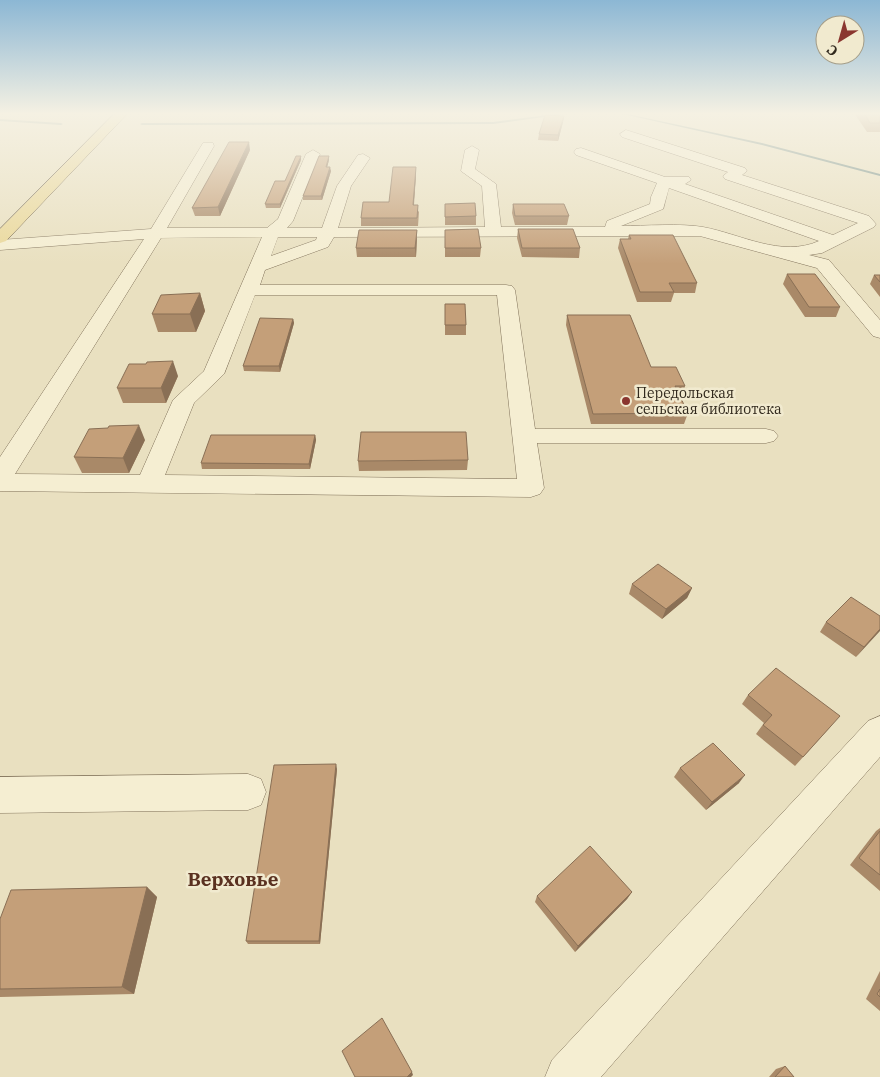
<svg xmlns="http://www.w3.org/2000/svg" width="880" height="1077" viewBox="0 0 880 1077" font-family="'IBM Plex Serif',serif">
<rect width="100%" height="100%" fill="#e9e0c0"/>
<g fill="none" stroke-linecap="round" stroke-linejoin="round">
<path fill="#6b8884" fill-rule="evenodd" d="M563 113H572L493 124 142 125 140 124 142 123 493 122Z
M618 113H623L762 143 880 174V176L762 145Z
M0 119 61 123 63 124 61 125 0 121Z"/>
<g stroke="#81725a" stroke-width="1">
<path id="minor" d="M626 130 745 168 747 171 742 175 869 216 876 224 874 227 822 253 809 255 829 260 880 320V338L873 336 817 268 700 236 334 237 328 247 265 270 260 285H506L512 286 515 290 535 429H766L774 431 778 436 774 441 766 443H537L544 488 540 494 531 497 0 491V457L144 239 0 250V240L151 229 203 143H213L214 146 167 228H267L278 219 306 154 313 150 320 154 293 221 287 228H322L337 186 358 155 363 154 370 158 351 186 338 228 485 227 482 186 461 171 465 150 472 146 479 150 475 169 496 184 501 227H605L607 221 650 204 651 197 657 183 576 155 574 152 576 149 581 148 665 177H689L691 180 685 184 833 235 858 223 725 179 723 176 728 172 622 137 620 134ZM669 188 819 241C781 258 741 234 703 227 681 223 644 226 621 226L663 209ZM262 237 204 371 173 400 140 475 15 474 161 238ZM278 237H317L316 240 271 256ZM255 295H497L517 479 165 475 194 403 224 374Z
M880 716V757L601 1077H545L552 1060 868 721Z
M248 774 261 779 266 792 261 805 248 810 0 813V777Z"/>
</g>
<g stroke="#4e402e" stroke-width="1">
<path id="major" d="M115 113H128L6 241 0 243V229Z"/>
</g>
<use href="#minor" fill="#f5eed2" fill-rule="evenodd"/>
<use href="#major" fill="#ead89a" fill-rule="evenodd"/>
</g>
<path fill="#a98968" d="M854 113H880V132H867Z
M564 116 563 122 558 141 538 140 539 134Z
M250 150 220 216H195L192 208Z
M301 160 280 208H266L265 204 285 181Z
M329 160 327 167 331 171 322 200H303V196Z
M416 175 414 205 419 212 418 226H361V218L389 202Z
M445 204 476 216V225H445Z
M513 204 569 216 567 225H515L512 213Z
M518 229 580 248 579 258 522 257 517 238Z
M417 230 416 257H357L356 248Z
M445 230 481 248 480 257H445Z
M629 235 697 283 695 293H674L671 302H637L618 248 620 239H628Z
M787 274 840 307 836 317H805L783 284Z
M874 275H880V297L870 284Z
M200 293 205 311 196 332H158L152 314Z
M445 304 466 325V335H445Z
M567 315 651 367 685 386 682 396H679L688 413 684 424H591L566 325Z
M293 319 294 323 280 372 244 371 243 366Z
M178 376 166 403H123L117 388Z
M315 435 316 440 310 469H202L201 463Z
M145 440 129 473H82L74 457Z
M468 460 467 470 359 471 358 461Z
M632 584 692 588 687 598 662 619 629 594Z
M826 622 880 630 856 657 820 632Z
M748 695 832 725 795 766 756 734 764 723 742 704Z
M680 768 739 783 706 810 674 777Z
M337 769 320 944H248L246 941Z
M880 828V891L850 865 876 831Z
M147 887 157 897 134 994 0 997V919Z
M632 892 627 899 575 952 535 902 537 896Z
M880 971V1011L866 999Z
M785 1066 794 1077H769L776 1069Z"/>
<path fill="#896f55" d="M564 116 563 122 558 141V135Z
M249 142 250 150 220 216 218 207Z
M301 156V160L280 208V204Z
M329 156V160L326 171V167Z
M330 167 331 171 322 200 321 196Z
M416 167V175L413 212V205Z
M417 230V239L416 257 415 248Z
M200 293 205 311 196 332 190 314Z
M293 319 294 323 280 372 279 366Z
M173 361 178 376 166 403 161 388Z
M139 425 145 440 129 473 123 458Z
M315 435 316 440 310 469 309 464Z
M692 588 687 598 662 619 666 609Z
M880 629V631L856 657 864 647Z
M336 764 337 769 320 944 319 941Z
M745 775 739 783 706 810 712 802Z
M147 887 157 897 134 994 122 987Z
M632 892 627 899 575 952 578 946Z
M412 1072 413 1075 411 1077H407Z"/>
<path fill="#c49f79" stroke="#896f55" d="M864 113H880V123H870Z
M545 115 564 116 558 135 539 134Z
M229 142H249L218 207 192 208Z
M296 156H301L280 204H265L275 181H285Z
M319 156H329L326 167H330L321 196H303Z
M393 167H416L413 205H418L417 218H361L363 202H389Z
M475 203 476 216 445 217V204Z
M513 204H564L569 216H515Z
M478 229 481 248H445V230Z
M518 229H573L580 248H522Z
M359 230H417L415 248H356Z
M629 235H673L697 283H669L674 292H640L620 239H631Z
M787 274H815L840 307H809Z
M874 275H880V282Z
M200 293 190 314H152L161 295Z
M445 304H465L466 325H445Z
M567 315H630L651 367H676L685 386H675L688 413 593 414Z
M260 318 293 319 279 366H243Z
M173 361 161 388H117L129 364H146L147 362Z
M139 425 123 458 74 457 89 429 108 428 109 426Z
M361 432H466L468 460 358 461Z
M211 435H315L309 464 201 463Z
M658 564 692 588 666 609 632 584Z
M851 597 880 616V629L864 647 826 622Z
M776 668 840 716 803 757 763 725 772 715 748 695Z
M713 743 745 775 712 802 680 768Z
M336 764 319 941H246L274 765Z
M880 831V875L859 858Z
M590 846 632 892 578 946 537 896Z
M147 887 122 987 0 989V919L11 890Z
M880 989V997L877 994Z
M382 1018 412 1072 407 1077H355L342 1051Z
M785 1066 794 1077H775Z"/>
<linearGradient id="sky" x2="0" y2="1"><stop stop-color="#8cb7d4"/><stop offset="0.43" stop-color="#f5f1e3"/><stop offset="1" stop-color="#f5f1e3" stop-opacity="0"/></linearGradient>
<rect width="880" height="264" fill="url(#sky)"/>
<circle fill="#8a362f" stroke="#f1eacf" stroke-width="2" cx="626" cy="401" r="5"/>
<g text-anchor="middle" stroke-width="5" stroke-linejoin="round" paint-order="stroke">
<g font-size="14" fill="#31291d" stroke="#f1eacf" text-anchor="start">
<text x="636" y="398">Передольская<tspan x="636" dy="16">сельская библиотека</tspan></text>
</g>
<g font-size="19" font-weight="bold" fill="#5a3120" stroke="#f1eacf">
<text x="233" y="886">Верховье</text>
</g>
</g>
<g transform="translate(840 40) rotate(217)"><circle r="24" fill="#f1eacf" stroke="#a49d88"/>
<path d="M0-4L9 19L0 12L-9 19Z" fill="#8a362f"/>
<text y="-8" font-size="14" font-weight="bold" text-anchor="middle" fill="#31291d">С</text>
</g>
</svg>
